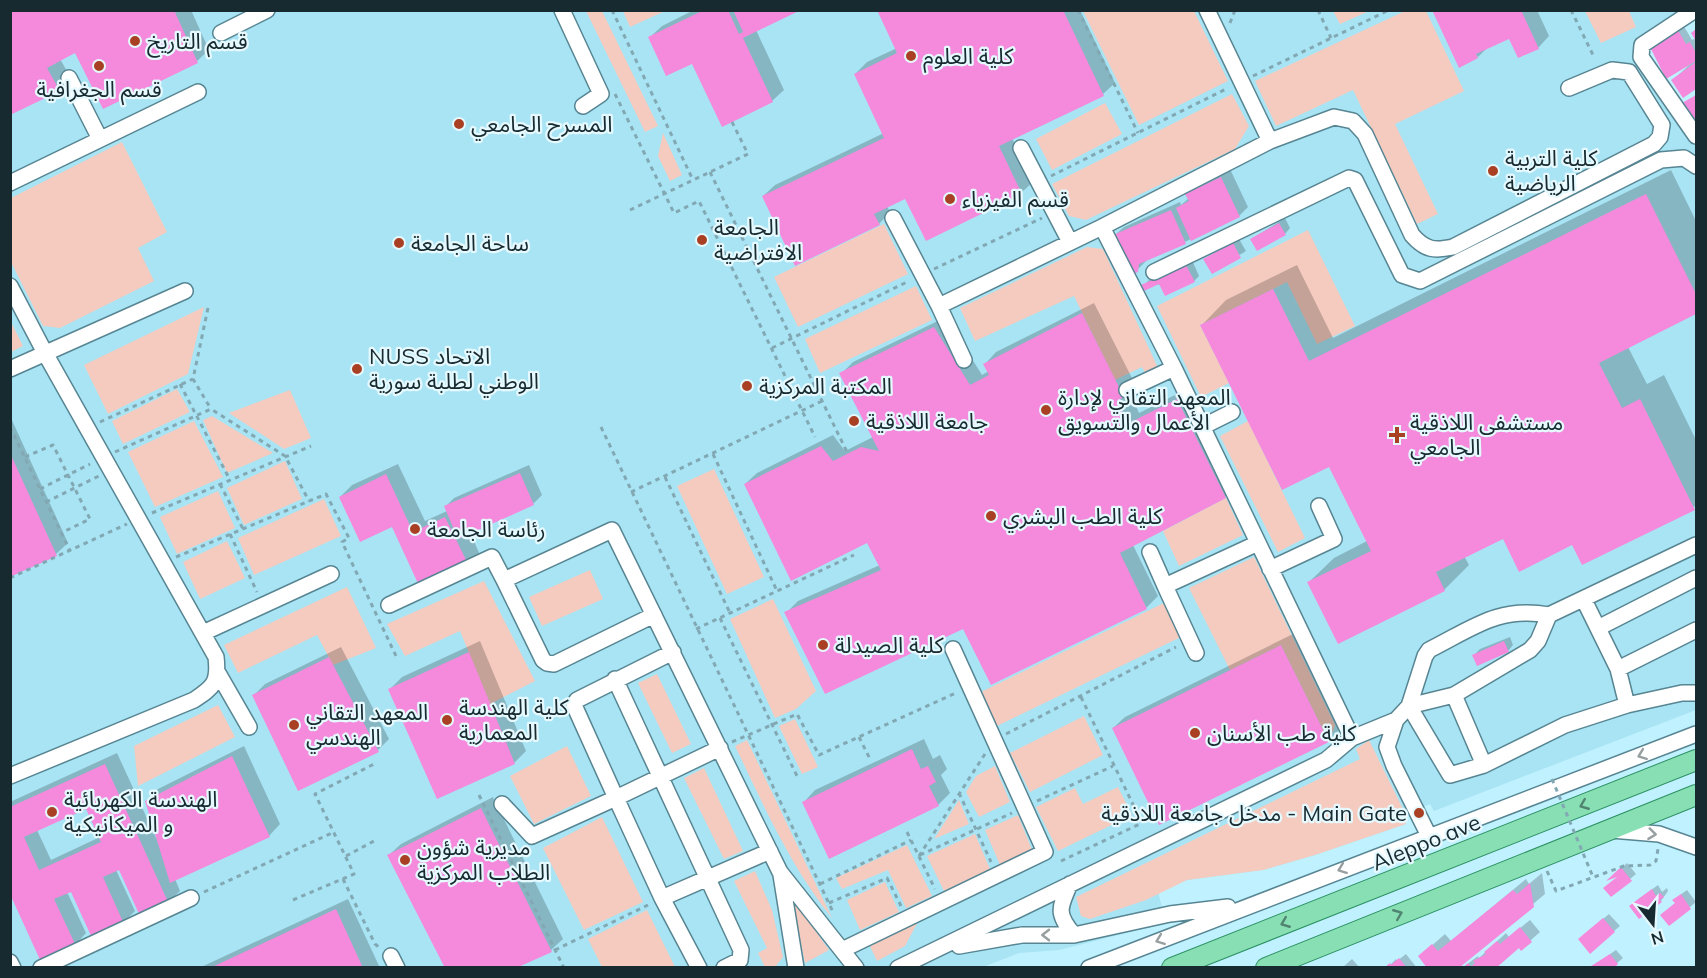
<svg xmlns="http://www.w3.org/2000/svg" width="1707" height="978" viewBox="0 0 1707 978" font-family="Mulish,'Noto Sans Arabic',sans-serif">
<rect width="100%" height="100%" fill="#c0f1ff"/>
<path fill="#a9e4f4" d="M10 11H1678L1636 40 1696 133V710L1434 811 1430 804 1403 816 1406 824 1315 855 1263 870 1187 880 1158 892 1166 923 1059 950 1019 953 983 967H11Z"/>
<path fill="#f5cbbf" d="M586 11H602L658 126 645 132Z
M623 11H665L630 27Z
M1083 11H1194L1228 81 1139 125Z
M1333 11H1369L1340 24Z
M1405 11H1426L1464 91 1395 124 1438 214 1417 224 1353 90 1276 126 1255 81Z
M1585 11H1629L1636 27 1601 43Z
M1232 94 1249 126 1235 149 1086 220 1069 216 1052 184Z
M1105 103 1122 134 1052 170 1036 139Z
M663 133 682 175 670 181 658 156Z
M122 142 167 232 138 248 154 281 60 328 43 326 11 262V198Z
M884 224 908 274 798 327 774 277Z
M1308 230 1355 326 1317 344 1287 282 1200 325 1229 383 1201 397 1157 306Z
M1087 247 1103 249 1159 370 1146 375 1142 367 1115 380 1074 296 975 341 960 308Z
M916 286 932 320 820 373 805 339Z
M204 307 188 374 108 414 84 365Z
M12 324 23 346 11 352V325Z
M177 389 190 412 123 444 112 421Z
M290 390 311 438 284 449 229 413Z
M212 416 273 453 227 473 203 420Z
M194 421 223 477 155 507 128 452Z
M1248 421 1305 538 1278 552 1220 436Z
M285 461 302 499 244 525 227 488Z
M714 469 764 577 727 594 677 486Z
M218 491 235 528 177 554 160 517Z
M1226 498 1243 535 1179 566 1163 531Z
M324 499 341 536 254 575 238 538Z
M227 541 245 578 200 599 183 562Z
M1254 557 1335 725 1329 742 1281 645 1230 670 1189 588Z
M590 570 603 599 542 626 529 597Z
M484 581 535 681 490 704 460 631 405 656 387 624Z
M347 587 376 648 333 665 317 635 238 673 224 645Z
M773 599 816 691 796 709 775 718 730 619Z
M1166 602 1183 636 997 726 981 692Z
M657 674 691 744 672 753 638 683Z
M218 705 235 737 138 786 134 746Z
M1084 716 1103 755 1030 792 1010 753Z
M795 719 818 767 802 774 779 726Z
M747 740 832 918C790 866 764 806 735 746Z
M1369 740 1406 815 1403 817 1406 824 1315 855 1263 870 1187 880 1146 900 1090 919 1081 916 1076 897 1360 759 1356 749Z
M567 746 591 796 534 824 510 776Z
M995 766 1010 802 979 817 966 792 976 776Z
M704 768 743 851 724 859 684 778Z
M1118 787 1132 815 1058 851 1036 807 1075 788 1083 804Z
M959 800 969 824 934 839Z
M1018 815 1032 850 1000 865 985 830Z
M602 817 643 902 584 930 543 848Z
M975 834 990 869 944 891 927 856Z
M907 845 932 896 906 908 888 870 842 889 836 878Z
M755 871 772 910 783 957 775 967H765L758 953 767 948 734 881Z
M885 882 899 912 860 930 847 900Z
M791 896 829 950 805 963Z
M647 910 675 967H602L588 939Z
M920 918 905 946 877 961 868 942Z"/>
<path fill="#0003" fill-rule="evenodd" d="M10 10H191L209 50 197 61 76 51 60 59 71 78 59 89 10 114Z
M694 10H798L756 30 784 90 772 101 650 37 662 26Z
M879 10H1080L1115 83 1103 94 1012 138 1033 182 1021 193 906 197 887 206 890 212 879 224 763 196 775 185 884 133 855 74 867 62 897 48Z
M1433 10H1537L1549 36 1538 48 1510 37 1488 47 1478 57Z
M1682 23 1692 40 1696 38 1693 33 1696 29V87L1684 96 1673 80 1690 64 1651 45Z
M1230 169 1248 207 1239 216 1147 260 1137 270 1115 235 1124 227 1180 202 1181 205 1189 198 1187 194 1196 186Z
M1671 170 1696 221V313L1628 347 1647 384 1664 375 1696 440V506L1573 543 1503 537 1464 556 1469 565 1444 590 1309 582 1334 558 1367 541 1329 465 1202 325 1226 300 1297 265 1333 338Z
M1285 218 1290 228 1285 234 1252 239Z
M1239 239 1246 251 1212 272 1205 259Z
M1192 260 1199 276 1194 281 1143 286 1149 280Z
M1094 303 1135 384 1129 390 1139 413 1189 388 1237 485 1225 497 1133 545 1158 596 1146 608 963 627 786 613 798 601 880 565 868 541 745 484 757 473 833 435 845 451 873 437 841 374 853 362 946 317 982 375 989 371 985 364 996 352Z
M11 418 68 543 56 554 10 575Z
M398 464 425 521 447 511 445 507 454 498 529 465 542 495 533 504 470 532 480 555 469 567 340 497 352 485Z
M1293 634 1340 729 1328 741 1113 728 1125 717Z
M1510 637 1513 645 1508 651 1474 655 1480 649Z
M480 641 526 751 514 763 390 689 402 677Z
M341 647 389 739 378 750 254 695 265 684Z
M924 739 933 759 940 755 947 769 941 775 950 793 938 805 804 802 815 790Z
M244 746 280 824 269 836 175 879 180 891 168 902 120 868 116 870 135 911 123 923 72 890 67 892 86 933 75 945 10 891V802L117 753 157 840 147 801 158 789ZM86 807 100 837 51 860 37 830Z
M493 797 563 939 551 950 512 968 389 855 401 844Z
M1627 863 1636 874 1611 895 1620 875 1612 877Z
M1542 873 1545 894 1457 968 1420 956 1445 934 1451 941 1526 879 1529 884Z
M1658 885 1662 892 1667 888 1668 891 1661 901 1637 900Z
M1687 890 1696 902 1669 924 1680 895Z
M348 899 380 968H199Z
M1609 914 1620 926 1614 931 1585 934Z
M1530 920 1540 932 1521 949 1519 946 1494 968H1462L1478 956 1479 958 1506 933 1509 937Z
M1616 950 1623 958 1617 963 1590 968Z
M1406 954 1417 968H1387L1396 959 1397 961Z
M1352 959 1360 968H1342Z"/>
<path fill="#f589dc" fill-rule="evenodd" d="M10 10H174L198 63 103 109 75 53 47 68 60 91 10 115Z
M704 10H728L739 34 743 32 733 10H801L743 38 773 102 722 127 692 64 666 76 648 37Z
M877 10H1063L1104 96 999 146 1022 194 926 241 905 199 874 214 880 225 795 266 762 196 884 138 854 74 897 53Z
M1432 10H1521L1539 49 1518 58 1509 39 1476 54 1478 58 1459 68Z
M1676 27 1686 44 1690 42 1696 53V61L1666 79 1649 45Z
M1696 29V41L1691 33Z
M1696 62V89L1683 98 1671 80Z
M1696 95V118L1693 120 1682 103Z
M1221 177 1240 217 1191 241 1176 208 1189 201 1185 194Z
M1646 194 1696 294V314L1599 363 1622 408 1640 399 1695 510 1582 565 1572 545 1519 572 1503 539 1436 572 1445 591 1338 644 1307 582 1371 551 1329 467 1282 490 1200 325 1273 289 1309 361Z
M1171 210 1186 244 1139 264 1138 272 1131 275 1113 235Z
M1279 223 1286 235 1257 251 1250 239Z
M1233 243 1241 258 1212 274 1203 259Z
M1186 265 1195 282 1165 296 1159 284 1144 291 1141 285Z
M1082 313 1124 397 1117 401 1127 424 1177 399 1226 498 1120 553 1147 609 991 685 963 629 825 694 784 612 881 570 867 543 791 581 744 484 821 446 833 461 861 447 879 451 839 373 934 327 970 385 989 375 983 364Z
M10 453 57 556 10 577Z
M520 473 534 505 458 539 444 506Z
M386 474 413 532 445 517 470 568 421 590 392 527 360 542 339 497Z
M1504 641 1509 652 1477 666 1472 655Z
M1281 645 1329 742 1159 825 1112 728Z
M469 652 515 764 437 799 388 689Z
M329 657 379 752 298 791 252 695Z
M912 749 921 769 928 766 936 782 929 786 939 806 829 859 802 802Z
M232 756 270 837 170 883 145 801Z
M105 764 169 904 140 916 119 870 103 877 124 924 92 938 71 892 54 899 76 946 41 962 10 894V807ZM86 809 101 842 39 870 24 837Z
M481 808 552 952 516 968H445L387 855Z
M1621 867 1632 881 1611 897 1603 888 1617 877 1606 881Z
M1530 883 1534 907 1459 968H1427L1418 956 1432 944 1438 951 1513 890 1517 894Z
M1652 889 1656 896 1660 893 1664 897 1660 900 1662 902 1639 919 1629 906Z
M1681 894 1691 909 1669 926 1660 915 1675 903 1672 900Z
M336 909 363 968H210Z
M1603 918 1615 932 1590 954 1578 939Z
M1520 927 1532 942 1521 951 1519 948 1496 968H1463L1468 963 1471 967 1475 963 1473 961 1486 954 1484 952 1497 941 1500 944Z
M1610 954 1618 964 1614 968H1588Z
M1399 958 1407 968H1384L1390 963 1391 965Z"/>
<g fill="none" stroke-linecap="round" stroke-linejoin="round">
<g stroke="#578592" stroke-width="18">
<path id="minor" d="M562 10 601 94 583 106
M1207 10 1270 141
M1695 10 1642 45 1641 57 1696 136
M221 33 267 10
M69 78 100 139
M1021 148 1070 242
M10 183 198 92
M893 218 939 306
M1154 272 1349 178 1355 180 1402 275 1420 281 1661 160 1684 158 1696 166
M10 286 45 353 216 657C219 682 214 687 194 700L10 776
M964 360 939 306 1102 227
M10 369 185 291
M1127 390 1174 368
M1202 427 1232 412
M1150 552 1165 586 1258 543
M1270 569 1334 539 1319 506
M504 580 543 660 547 663 554 664 654 615
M1165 586 1196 653
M389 605 492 557 504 580 612 530 780 872 856 968
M1598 628 1696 578
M203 633 331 574
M673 652 577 700 574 705 616 798 720 748
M1618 669 1696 630
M218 673 249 727
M615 679 741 950 740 960 724 968
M1454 695 1484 765 1565 725 1627 705 1618 669 1584 600
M1627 705 1682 693H1696
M1396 720 1387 747 1394 766 1429 836
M1352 738 1174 368 1102 227 1270 141 1334 117 1353 121 1365 134 1412 235C1425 250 1434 251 1453 247L1654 144 1660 137 1662 125 1629 72 1612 70 1569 88
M1484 765 1450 775 1409 706 1425 656 1429 650C1473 628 1498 606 1549 615
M502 804 532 836 616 798 662 898 770 851
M1611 830 1659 834 1696 847
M781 875 796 968
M1070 884C1059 908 1056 914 1074 935
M662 898 699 968
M959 946 1022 935H1074L1170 914 1228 907
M842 950 1045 852 953 649
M391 956 397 968
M10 962 13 968
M41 968 191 898
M898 968 1326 760 1352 738 1396 720 1409 706 1454 695 1530 650 1538 641 1549 615 1696 545
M1089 968 1696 734"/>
</g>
<g stroke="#2c9164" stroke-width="22">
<path id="major" d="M1172 968 1696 760
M1266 968 1696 795"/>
</g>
<path stroke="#82a8b3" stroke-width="3" stroke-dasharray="4.5 4.5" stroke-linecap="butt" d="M612 10 693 180
M1078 10 1138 133
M1318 10 1331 38
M1571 10 1594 57
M1230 23 1235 10
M1253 76 1389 10
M615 94 674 213 699 201 815 437
M710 172 848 454
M1051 176 1228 88
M630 210 748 154 732 122
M934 269 1042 218
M208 308 193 379 211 409
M772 348 909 281
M180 384 230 480
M100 422 193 379
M10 427 70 551
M601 427 834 914
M115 452 211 409 285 456 309 501
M713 454 777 591
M25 457 53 445 90 519 61 533
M665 477 730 613
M220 484 243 529
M40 489 90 464
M631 492 822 401
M46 502 99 476
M152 513 311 446
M230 534 257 592
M176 557 326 494 349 538 342 542 396 656
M10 578 127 524
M720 618 798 778
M696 629 854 555
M1006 734 1176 647
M859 737 871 761
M732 742 797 714 819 755 958 692
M959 793 991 862
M479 795 564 968
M1037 801 1113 766
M907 832 935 889
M920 855 1012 813
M346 856 376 840
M919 856 985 754
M1061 861 1142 823 1081 697
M1547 871 1556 891 1624 866 1650 865 1656 861 1658 849
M343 879 375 944 380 948
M820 884 911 840
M204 892 334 832
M293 900 354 874 315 794 376 763
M829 903 887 878 901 906
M555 950 648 905"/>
<use href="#minor" stroke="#fff" stroke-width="15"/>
<use href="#major" stroke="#88dfb3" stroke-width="20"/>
<path stroke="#82a8b3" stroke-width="3" stroke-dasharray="4.5 4.5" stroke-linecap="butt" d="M1552 779 1593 877"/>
</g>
<defs><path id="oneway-chevron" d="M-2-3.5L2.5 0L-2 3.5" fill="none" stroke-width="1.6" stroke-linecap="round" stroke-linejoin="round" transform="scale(1.5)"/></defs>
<g stroke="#979fa1">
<use href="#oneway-chevron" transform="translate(1642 755) rotate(159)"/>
<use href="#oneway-chevron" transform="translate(1652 834) rotate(7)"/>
<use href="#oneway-chevron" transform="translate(1342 869) rotate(159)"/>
<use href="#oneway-chevron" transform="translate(1046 935) rotate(180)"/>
<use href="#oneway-chevron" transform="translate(1160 940) rotate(159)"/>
</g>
<g stroke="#508471">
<use href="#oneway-chevron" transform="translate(1584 805) rotate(158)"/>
<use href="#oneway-chevron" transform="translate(1398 914) rotate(-22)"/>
<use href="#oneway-chevron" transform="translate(1285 923) rotate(158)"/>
</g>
<g fill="#a94023" stroke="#e5f9fe" stroke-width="2">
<circle cx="135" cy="41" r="6"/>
<circle cx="911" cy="56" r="6"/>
<circle cx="99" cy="66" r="6"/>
<circle cx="459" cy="124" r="6"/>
<circle cx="1493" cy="171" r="6"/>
<circle cx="950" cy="199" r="6"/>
<circle cx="702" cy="240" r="6"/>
<circle cx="399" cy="243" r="6"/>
<circle cx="357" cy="369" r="6"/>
<circle cx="747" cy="386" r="6"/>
<circle cx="1046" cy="410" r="6"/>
<circle cx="854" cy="421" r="6"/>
<path d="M1394 426h6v6h6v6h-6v6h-6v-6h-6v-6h6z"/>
<circle cx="991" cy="516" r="6"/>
<circle cx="415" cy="529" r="6"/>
<circle cx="823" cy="645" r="6"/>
<circle cx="447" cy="720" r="6"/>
<circle cx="294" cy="725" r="6"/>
<circle cx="1195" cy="733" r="6"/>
<circle cx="52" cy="812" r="6"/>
<circle cx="1419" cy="813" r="6"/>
<circle cx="405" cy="860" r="6"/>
</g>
<g text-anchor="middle" stroke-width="4.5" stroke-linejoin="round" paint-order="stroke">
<g font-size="22" fill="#172a2f" stroke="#e5f9fe" text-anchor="start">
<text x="147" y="49">قسم التاريخ</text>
<text x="923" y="64">كلية العلوم</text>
<text x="99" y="97" text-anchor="middle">قسم الجغرافية</text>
<text x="471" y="132">المسرح الجامعي</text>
<text x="1505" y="166">كلية التربية<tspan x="1505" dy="25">الرياضية</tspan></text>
<text x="962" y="207">قسم الفيزياء</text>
<text x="714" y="235">الجامعة<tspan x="714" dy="25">الافتراضية</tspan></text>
<text x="411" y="251">ساحة الجامعة</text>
<text x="369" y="364">NUSS الاتحاد<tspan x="369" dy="25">الوطني لطلبة سورية</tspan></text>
<text x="759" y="394">المكتبة المركزية</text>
<text x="1058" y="405">المعهد التقاني لإدارة<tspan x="1058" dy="25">الأعمال والتسويق</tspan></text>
<text x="866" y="429">جامعة اللاذقية</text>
<text x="1410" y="430">مستشفى اللاذقية<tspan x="1410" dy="25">الجامعي</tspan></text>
<text x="1003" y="524">كلية الطب البشري</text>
<text x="427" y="537">رئاسة الجامعة</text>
<text x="835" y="653">كلية الصيدلة</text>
<text x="459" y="715">كلية الهندسة<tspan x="459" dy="25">المعمارية</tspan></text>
<text x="306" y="720">المعهد التقاني<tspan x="306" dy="25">الهندسي</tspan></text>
<text x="1207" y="741">كلية طب الأسنان</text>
<text x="64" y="807">الهندسة الكهربائية<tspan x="64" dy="25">و الميكانيكية</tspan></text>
<text x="1407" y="821" text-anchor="end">مدخل جامعة اللاذقية - Main Gate</text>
<text x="417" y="855">مديرية شؤون<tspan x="417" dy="25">الطلاب المركزية</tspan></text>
</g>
<g font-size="22" fill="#172a2f" stroke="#e5f9fe">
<text transform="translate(1426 842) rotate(-22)" y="8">Aleppo ave</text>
</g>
</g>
<rect width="1707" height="978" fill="none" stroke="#172a2f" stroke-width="24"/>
<g transform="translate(1653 924) rotate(163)" stroke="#e5f9fe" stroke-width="4.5" paint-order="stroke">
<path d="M0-4.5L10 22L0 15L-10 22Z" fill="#172a2f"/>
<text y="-9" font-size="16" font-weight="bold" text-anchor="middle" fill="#172a2f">N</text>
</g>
</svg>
